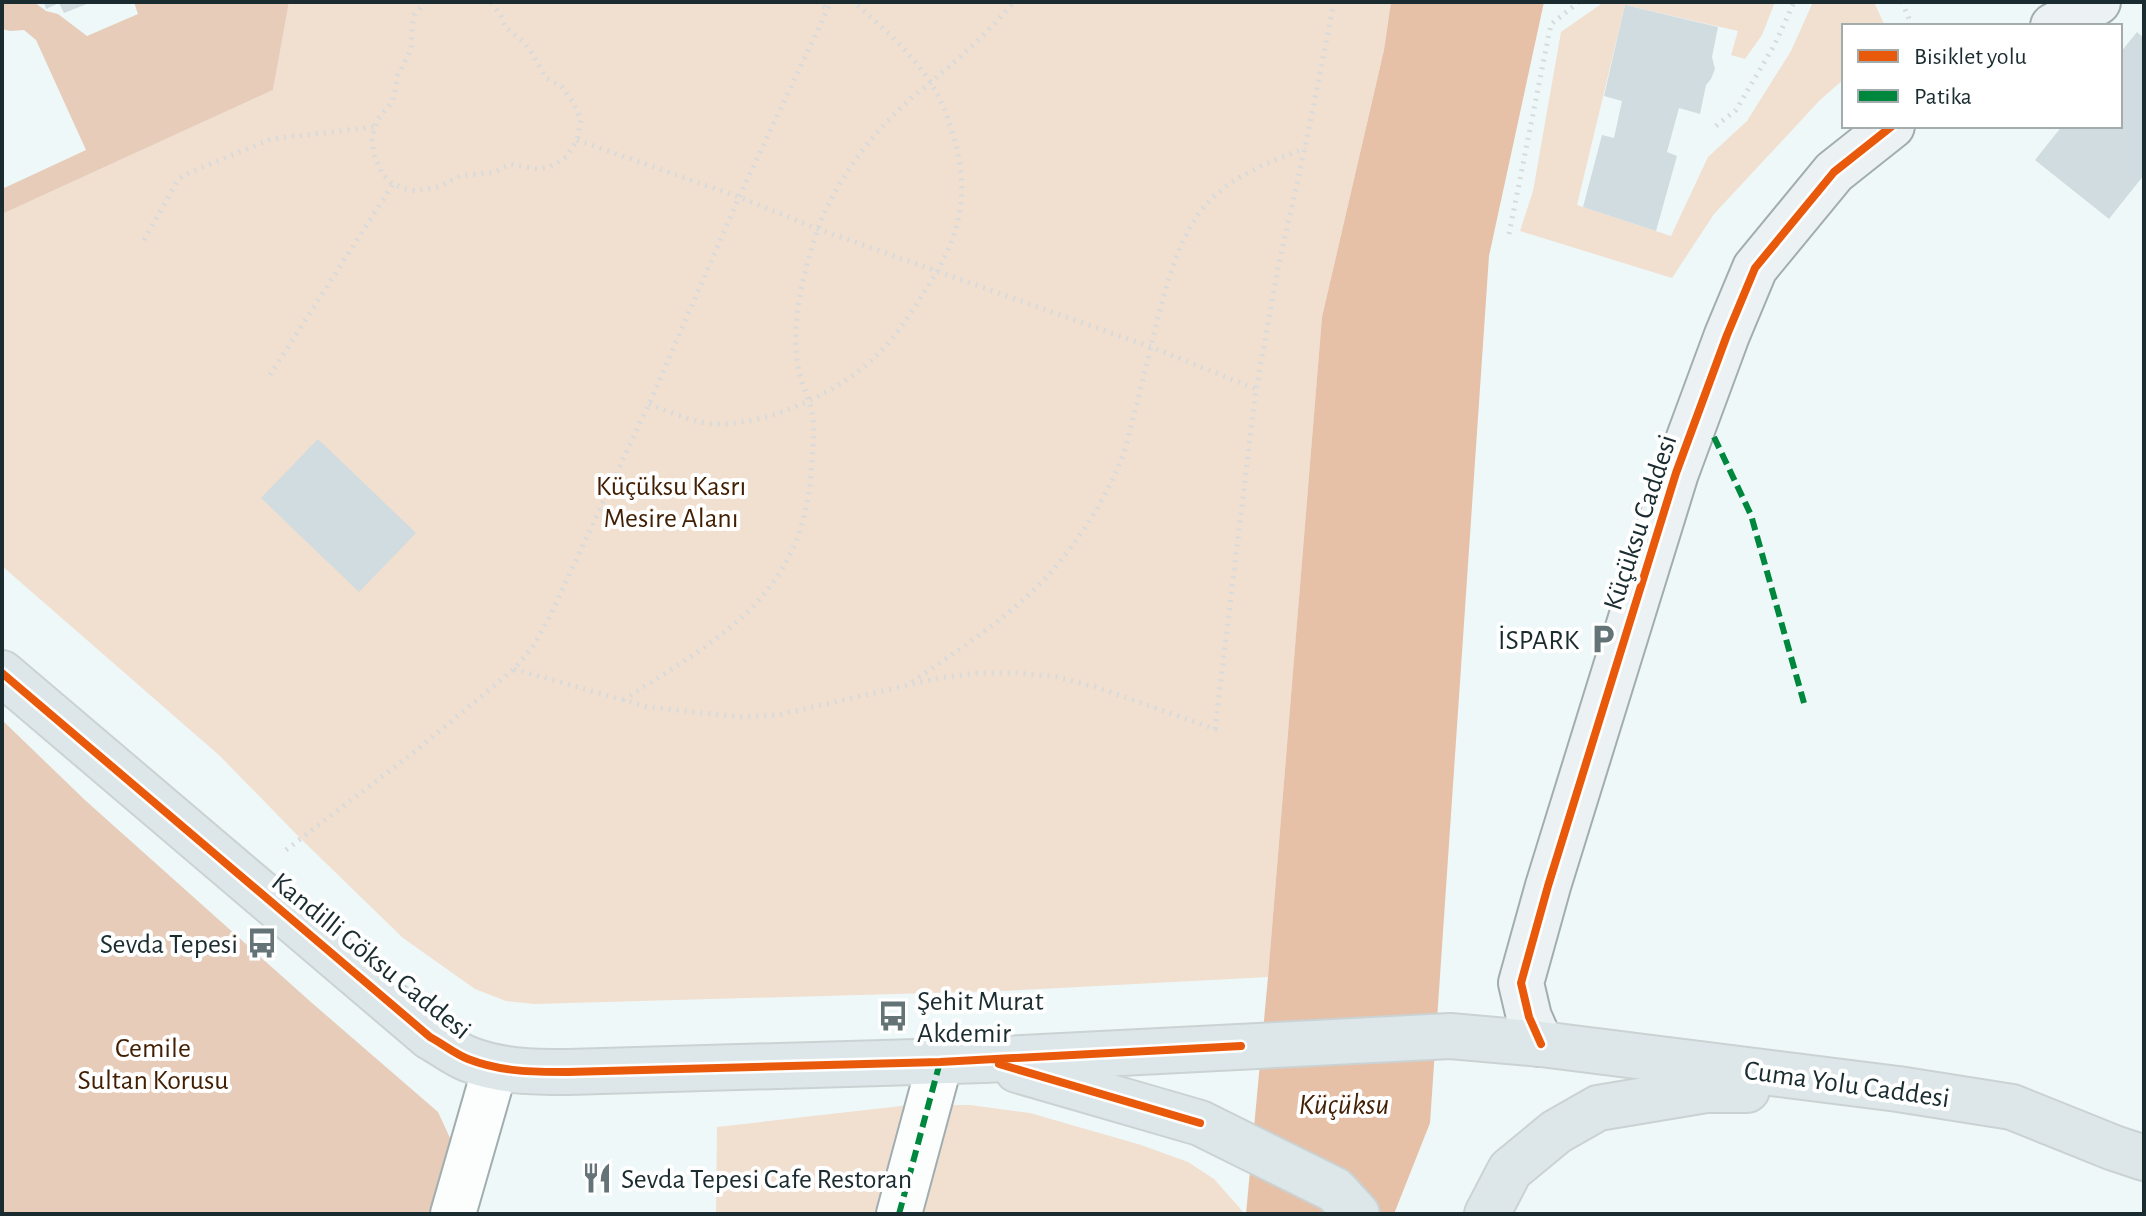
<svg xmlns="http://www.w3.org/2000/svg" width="2146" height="1216" viewBox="0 0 2146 1216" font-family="'Alegreya Sans',sans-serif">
<rect width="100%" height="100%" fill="#eef8f9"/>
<path fill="#f1dfd0" d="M289 2H1391L1384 50 1322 317 1268 977 1002 991 534 1004 506 1001 475 989 403 938 300 838 220 756 2 566V214L273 90Z
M1604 2H1775L1762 35 1745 59 1731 55 1738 31 1625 5 1577 205 1671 236 1708 157 1747 121 1791 51 1813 2H1874L1885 26H1844V79L1820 100 1714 214 1672 278 1520 231 1533 191 1561 32Z
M910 1105H970L1030 1113 1141 1145 1188 1162 1214 1179 1245 1214H716L717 1127Z"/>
<path fill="#e6ccb9" d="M2 2H34L46 11 58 14 87 36 138 14 134 2H289L273 90 2 214V189L86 150 36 40 24 30 10 31 2 29Z
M2 720 86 801 312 1003 438 1112 450 1138V1163L435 1214H2Z"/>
<path fill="#e6c1a8" d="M1391 2H1544L1489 256 1430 1123 1394 1214H1246L1268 977 1322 317 1384 50Z"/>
<path fill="#d0dcdf" d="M44 2H92L64 13 59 3 46 9Z
M1625 5 1718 27 1712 57 1715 69 1711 79 1706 85 1700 114 1679 108 1667 152 1677 156 1656 231 1583 207 1602 135 1614 138 1622 101 1604 96Z
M2137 32 2144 38V175L2109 219 2035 160 2062 126H2120V53Z
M318 439 416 533 359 592 261 498Z"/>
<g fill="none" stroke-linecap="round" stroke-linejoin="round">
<g stroke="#a1adaf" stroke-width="48">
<path id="street" d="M453 1214 495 1068
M899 1214 940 1062"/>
</g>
<g stroke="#a1adaf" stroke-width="48">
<path id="secondary" d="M2053 26 2098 2
M1541 1044 1529 1017 1521 983 1548 886 1676 473 1727 335 1755 268 1834 172 1892 126"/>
</g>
<g stroke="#cbd2d3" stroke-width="48">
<path id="primary" d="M2 673 430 1037C443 1044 455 1054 468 1059 501 1072 534 1072 568 1072L984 1060 1450 1036 1541 1044 1898 1089 2012 1107 2114 1148 2144 1158
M1017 1070 1200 1123 1335 1190 1357 1214
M1487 1214 1510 1170 1556 1132 1598 1108 1706 1090H1747"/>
</g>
<path stroke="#d8dbdb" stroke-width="5" stroke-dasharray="2 6" stroke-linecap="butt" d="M426 2 415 14 412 25 411 50 398 75 393 101 377 120 372 138 374 155 383 175 393 184 406 189 416 191 438 187 460 176 495 172 510 164 537 169 549 167 566 157 577 140 581 120 573 102 562 87 546 78 531 52 525 43 505 27 501 16 491 2
M816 2 828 9
M1902 2 1912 26
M1716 126 1736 110 1775 44 1794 2
M577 140 739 197 818 229 1151 347 1256 389
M1509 234 1551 24 1579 2
M144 240 178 180 184 175 271 139 374 127
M270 375 393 184
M649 404C671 412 695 424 718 424 771 424 840 392 877 355 896 337 910 314 924 292 941 267 956 239 960 209 965 180 958 147 948 119 933 71 891 35 854 2
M514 669 648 707 740 717 778 715 939 678 977 673H1017L1057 677 1096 687 1215 729 1256 389 1280 258 1305 148 1334 2
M912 682C954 653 997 625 1033 591 1068 557 1096 515 1116 472 1125 454 1129 433 1134 414 1146 371 1154 328 1167 285 1178 250 1190 216 1219 192 1243 171 1276 160 1305 148
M623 700C717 640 802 597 811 473 812 453 816 432 812 412 809 396 800 382 798 366 790 324 804 269 818 229 836 180 870 136 908 101 915 94 924 88 931 82 961 57 989 31 1014 2
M286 850 418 749 514 669 532 648 549 618 649 404 739 197 831 2"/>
<use href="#street" stroke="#fcfefe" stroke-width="44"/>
<use href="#secondary" stroke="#ecf2f3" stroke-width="44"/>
<use href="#primary" stroke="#dde7e9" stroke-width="44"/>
<path stroke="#00873e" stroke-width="6" stroke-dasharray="12 6" stroke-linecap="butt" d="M1714 437 1751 515 1804 703
M899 1214 940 1062"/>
<g stroke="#fff" stroke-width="13">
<path id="cycleway" d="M2 673 430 1037C443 1044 455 1054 468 1059 501 1072 534 1072 568 1072L940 1062 1241 1046
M1541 1044 1529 1017 1521 983 1548 886 1676 473 1727 335 1755 268 1834 172 1892 126
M999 1064 1200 1123"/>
</g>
<use href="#cycleway" stroke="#e8590c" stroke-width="8"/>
</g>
<defs>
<g id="parking-bare" transform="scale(2.4)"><path d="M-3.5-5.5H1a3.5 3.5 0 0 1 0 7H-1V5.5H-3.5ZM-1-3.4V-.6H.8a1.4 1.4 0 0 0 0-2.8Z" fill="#647376" stroke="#fff" stroke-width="2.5" paint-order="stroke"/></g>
<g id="bus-bare" transform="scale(2.4)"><path d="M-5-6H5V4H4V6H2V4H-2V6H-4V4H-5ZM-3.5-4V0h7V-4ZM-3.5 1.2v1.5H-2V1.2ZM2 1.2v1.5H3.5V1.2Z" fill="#647376" stroke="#fff" stroke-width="2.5" paint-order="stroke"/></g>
<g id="restaurant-bare" transform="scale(2.4)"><path d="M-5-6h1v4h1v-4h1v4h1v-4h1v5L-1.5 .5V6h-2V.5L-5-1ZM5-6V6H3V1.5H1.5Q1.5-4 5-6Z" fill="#647376" stroke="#fff" stroke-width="2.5" paint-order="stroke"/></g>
</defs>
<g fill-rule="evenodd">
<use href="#parking-bare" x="1603" y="639"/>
<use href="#bus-bare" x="262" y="943"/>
<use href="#bus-bare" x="893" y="1016"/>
<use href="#restaurant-bare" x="597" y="1178"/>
</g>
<g text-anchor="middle" stroke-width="8" stroke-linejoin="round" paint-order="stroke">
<g font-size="28" fill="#421e02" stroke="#fff">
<text x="671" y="495">Küçüksu Kasrı<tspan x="671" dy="32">Mesire Alanı</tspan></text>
<text x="153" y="1057">Cemile<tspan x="153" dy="32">Sultan Korusu</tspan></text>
</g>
<g font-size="28" fill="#1a2c2f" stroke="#fff">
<text transform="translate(1639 522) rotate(-72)" y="10">Küçüksu Caddesi</text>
<text transform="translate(372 955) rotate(39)" y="10">Kandilli Göksu Caddesi</text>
<text transform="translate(1847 1083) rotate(8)" y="10">Cuma Yolu Caddesi</text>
</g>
<g font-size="28" fill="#1a2c2f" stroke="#fff" text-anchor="end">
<text x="1579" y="649">İSPARK</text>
<text x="238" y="953">Sevda Tepesi</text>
<text x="917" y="1010" text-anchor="start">Şehit Murat<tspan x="917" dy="32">Akdemir</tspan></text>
<text x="621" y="1188" text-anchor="start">Sevda Tepesi Cafe Restoran</text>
</g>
<g font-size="30" font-style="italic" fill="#442004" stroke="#fff">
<text x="1344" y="1114">Küçüksu</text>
</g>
</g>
<rect width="2146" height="1216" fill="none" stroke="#1a2c2f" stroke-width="8"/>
<rect x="1842" y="24" width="280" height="104" fill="#ffffff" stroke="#a3abac" stroke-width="2"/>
<rect x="1858" y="50" width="40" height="12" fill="#e8590c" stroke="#a3abac" stroke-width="2"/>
<text x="1914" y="64" font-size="24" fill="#1a2c2f">Bisiklet yolu</text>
<rect x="1858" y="90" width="40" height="12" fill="#00873e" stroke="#a3abac" stroke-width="2"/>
<text x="1914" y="104" font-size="24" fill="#1a2c2f">Patika</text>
</svg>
